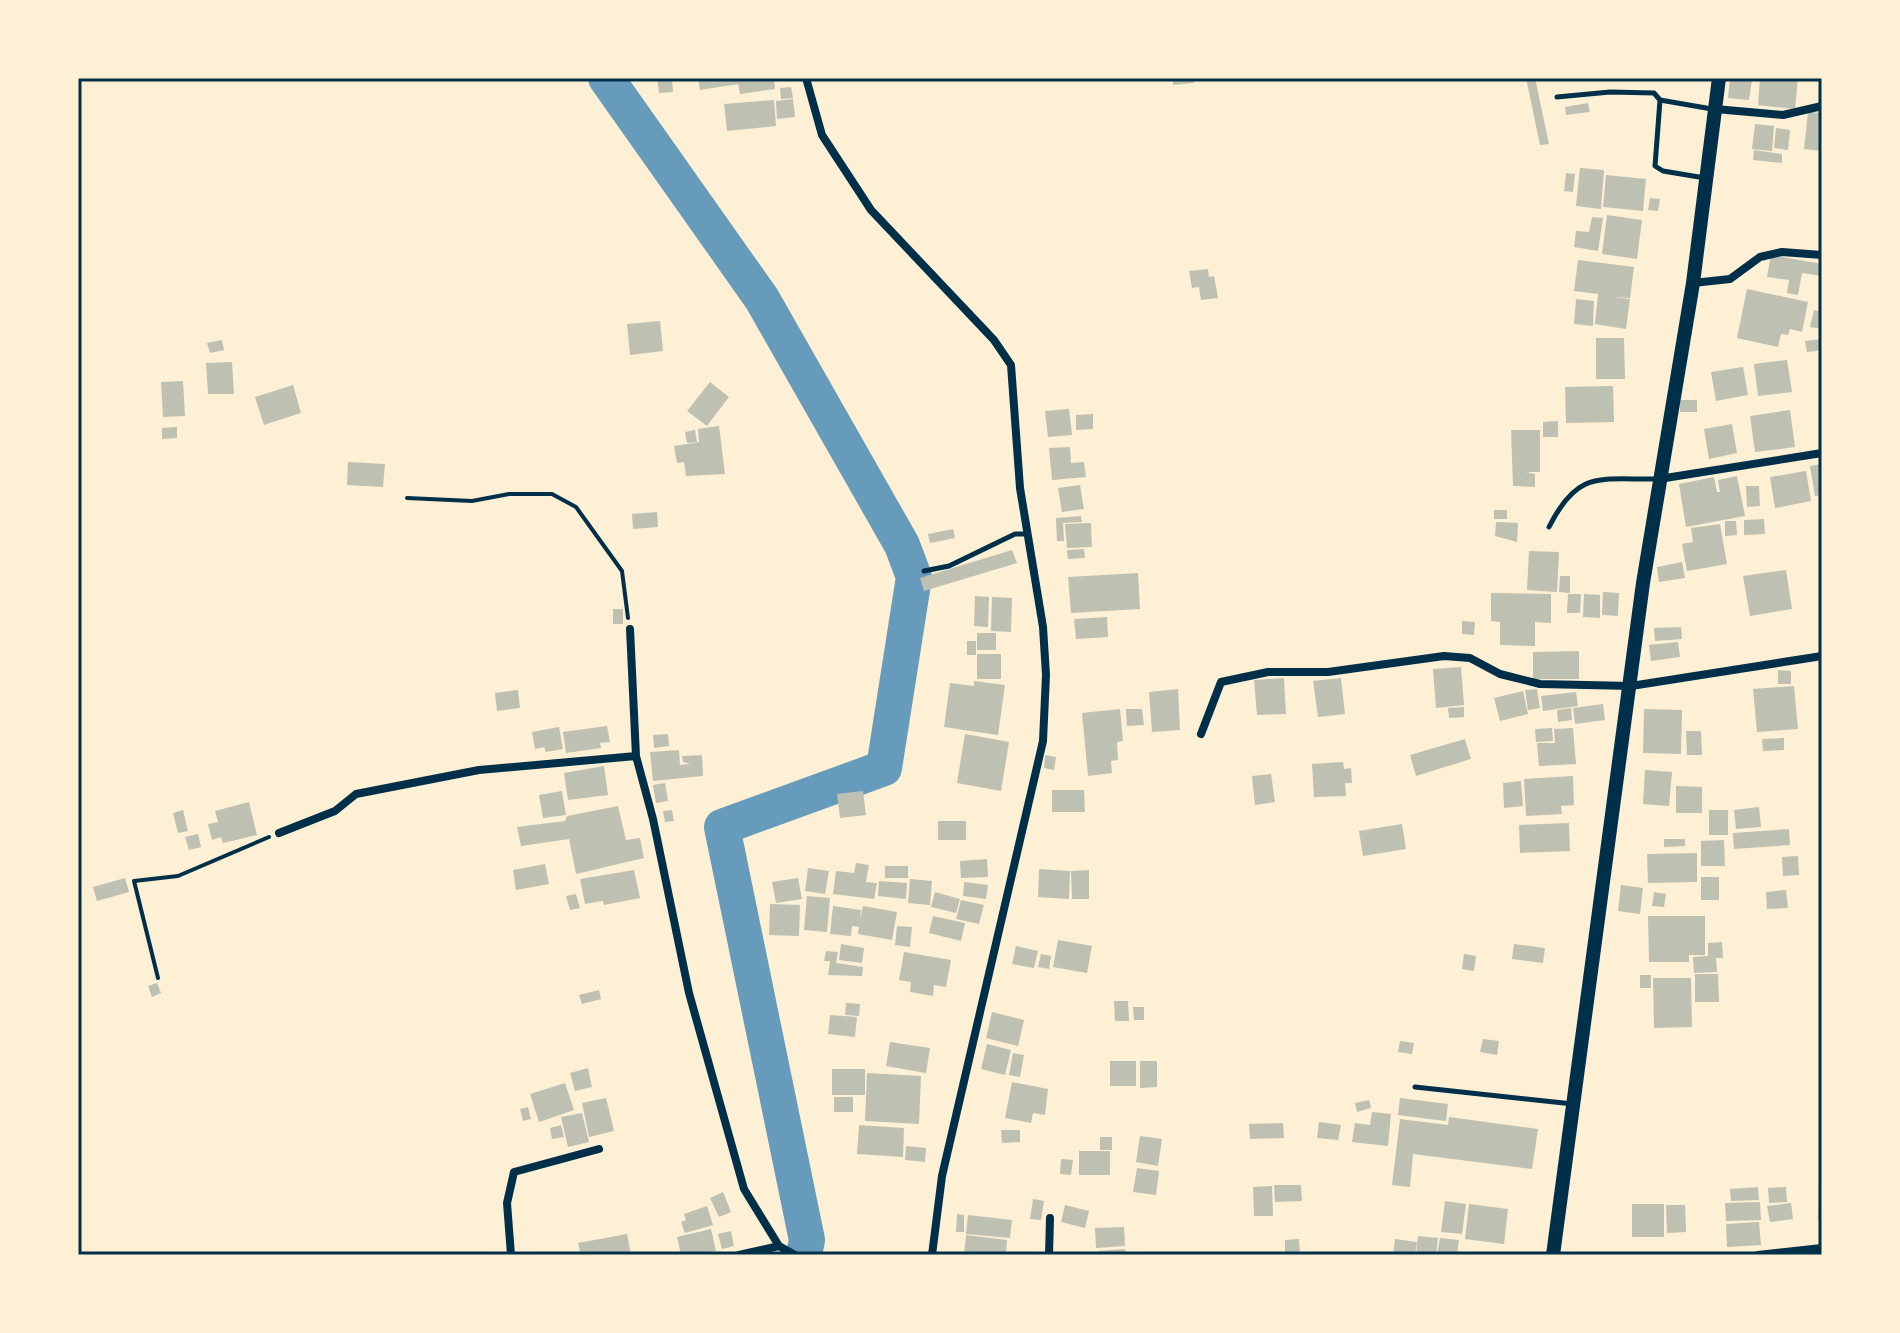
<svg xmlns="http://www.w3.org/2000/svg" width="1900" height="1333" viewBox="0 0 1900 1333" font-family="'Zilla Slab',serif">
<rect width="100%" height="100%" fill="#fdf0d5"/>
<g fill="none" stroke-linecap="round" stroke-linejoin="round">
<path stroke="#669bbc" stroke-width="36" d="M606 78 762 299 902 545 914 577 884 768 722 827 807 1240 804 1255"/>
</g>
<path fill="#bec0b2" d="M657 78H672L673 92 659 93Z
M698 78H774L775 89 740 94 738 84 700 90Z
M1173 78H1193L1194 83 1173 85Z
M1526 78H1535L1549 144 1540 145Z
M1730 78 1752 80 1749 100 1728 98Z
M1760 78H1798L1795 109 1758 105Z
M791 87 793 98 781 99 780 88Z
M793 99 795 117 777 119 776 101Z
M774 100 776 126 727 131 724 104Z
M1588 103 1590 112 1566 115 1565 107Z
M1808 112 1822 113V151L1804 149Z
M1755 124 1774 126 1772 151 1752 149Z
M1776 128 1790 130 1788 150 1774 148Z
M1754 150 1782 154V163L1753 160Z
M1580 168 1604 170 1601 209 1576 206Z
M1566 173 1575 174 1573 192 1564 191Z
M1606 175 1646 179 1643 211 1603 207Z
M1650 198 1660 199 1658 211 1648 210Z
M1607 215 1642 220 1637 259 1602 254Z
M1592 217 1603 218 1598 251 1574 247 1576 231 1589 232Z
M1771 255 1822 264V276L1802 273 1798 295 1787 293 1789 280 1767 277Z
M1578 260 1634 267 1630 298 1612 297 1630 299 1626 329 1595 324 1598 294 1574 291Z
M1208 269 1209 277 1214 276 1218 298 1201 300 1199 287 1192 288 1189 271Z
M1747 289 1808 302 1802 332 1790 329 1788 335 1781 334 1778 347 1737 338Z
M1576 299 1594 301 1593 326 1574 324Z
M1814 310 1822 312V329L1810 327Z
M660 321 663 351 630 355 627 324Z
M1596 338H1624L1625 379H1596Z
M1822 339V350L1807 352 1805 341Z
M222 340 224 350 210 353 207 343Z
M1787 360 1792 392 1758 396 1754 364Z
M232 362 234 394H208L206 363Z
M1743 367 1748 395 1716 401 1711 372Z
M183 381 185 416 163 417 161 382Z
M710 382 729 397 707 426 687 411Z
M293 385 301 413 264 425 255 397Z
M1613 386 1614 422 1566 423 1565 387Z
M1680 400H1697V412H1680Z
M1069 409 1072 435 1048 437 1045 411Z
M1790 410 1795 447 1755 452 1750 416Z
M1093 414V429L1076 430V415Z
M1558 421V437H1543V422Z
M1732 424 1737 453 1709 459 1704 429Z
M719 426 725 474 686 476 684 462 677 463 674 446 699 442 698 429Z
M177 427V438L162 439V428Z
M695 430 697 442 687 443 685 432Z
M1511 430H1540V472H1526L1535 474V487L1513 486Z
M1070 447 1071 463 1084 462 1086 477 1052 480 1049 448Z
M348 462 385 464 383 487 347 485Z
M1822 464V495L1815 496 1810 466Z
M1806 471 1811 501 1775 508 1770 477Z
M1737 476 1745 516 1686 527 1679 484 1714 477 1717 492H1720L1718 480Z
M1080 485 1084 509 1062 512 1058 488Z
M1746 486H1759L1760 506 1747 507Z
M1494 510H1507V519H1494Z
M657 512 658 527 633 529 632 514Z
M1081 516 1082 522 1063 523 1064 541H1057L1056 518Z
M1764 519 1765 534 1744 535V520Z
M1725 521H1736L1737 535 1725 536Z
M1496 522 1518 523 1517 542 1495 536Z
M1091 523 1092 547 1067 548 1065 524Z
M1720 524 1727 564 1687 571 1682 544 1693 542 1691 528Z
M953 529 955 538 930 543 928 534Z
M1084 549 1085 558 1068 559 1067 550Z
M1012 550 1017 563 924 591 920 578Z
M1529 551 1559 552 1557 592 1527 590Z
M1682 562 1685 578 1659 582 1657 567Z
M1786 570 1792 609 1750 616 1743 576Z
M1138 573 1140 609 1071 613 1068 577Z
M1560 576H1570V593L1559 592Z
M1603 592 1619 593 1618 616 1602 615Z
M1491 593 1551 594V623L1535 622V646L1500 645V622L1491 621Z
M1568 594H1581L1580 613H1567Z
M1584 594 1600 595V618L1583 617Z
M975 596 989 597 988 627 974 626Z
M992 597 1012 598 1011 632 991 631Z
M613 609H623V624H613Z
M1107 617 1108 637 1076 639 1074 619Z
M1462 621 1475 622 1474 635 1462 634Z
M1681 627 1682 639 1655 641 1654 628Z
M977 633H996V650H977Z
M967 641H976V655H967Z
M1678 642 1680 657 1651 661 1649 645Z
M1579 651V679H1533V652Z
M977 654H1001V679H977Z
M1461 667 1464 705 1436 708 1433 669Z
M1778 670 1791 671V684H1778Z
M1284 678 1286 714 1257 715 1254 680Z
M1341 678 1345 714 1318 717 1313 681Z
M974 681 1005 685 998 735 944 727 950 683 974 686Z
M1794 686 1798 729 1757 732 1753 689Z
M1178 689 1180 730 1152 732 1149 692Z
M1537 689 1540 708 1528 710 1525 690Z
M518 690 520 708 497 711 495 693Z
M1523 691 1528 714 1500 721 1494 698Z
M1576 692 1578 706 1543 711 1541 696Z
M1603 704 1605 720 1575 724 1573 708Z
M1464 707V717L1449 718 1448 708Z
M1571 708 1572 720 1558 722 1557 710Z
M1120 709 1123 741 1117 742 1118 760 1111 761 1112 773 1088 776 1082 713Z
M1126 709H1142L1144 725 1127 726Z
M1644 709 1682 710 1681 754 1643 753Z
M607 726 610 742 600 743 601 748 566 753 563 732Z
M559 727 563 749 546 752 544 747 535 749 532 732Z
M1552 728 1553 741 1536 742 1535 729Z
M1573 728 1576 764 1539 766 1537 743H1555L1554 729Z
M1686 731H1701L1702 755H1687Z
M668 734 669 746 654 748 653 735Z
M965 734 1009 742 1001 791 957 783Z
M1784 738V750L1763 751 1762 739Z
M1465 739 1471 759 1416 776 1410 755Z
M679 750 680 765 690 764 683 762 682 756 702 755 703 776 653 781 650 752Z
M1045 755 1056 757 1054 770 1044 768Z
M1343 762 1344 769 1351 768 1352 783H1345L1346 796 1314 797 1312 764Z
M604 766 608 795 568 800 564 773Z
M1645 770 1672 772 1669 806 1643 804Z
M1271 774 1275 802 1255 805 1252 776Z
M1573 776 1574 805 1561 806 1562 814 1526 816 1524 779Z
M1521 781 1523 806 1504 808 1503 783Z
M665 783 668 801 656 803 653 785Z
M1676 786 1702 787V813H1676Z
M1052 790H1084L1085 812H1052Z
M562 791 566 815 543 818 539 795Z
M863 791 866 815 840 818 837 794Z
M249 802 257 835 223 843 221 837 212 840 208 824 218 822 215 811Z
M618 806 626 840 640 838 644 858 576 874 569 839 521 846 517 827 565 821 567 816Z
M1759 807 1761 827 1736 829 1734 810Z
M183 810 188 831 178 833 173 813Z
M672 810 674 821 665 822 663 811Z
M1709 810H1728V835H1709Z
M938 821H966V840H938Z
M1569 823 1570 851 1520 853 1519 825Z
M1402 824 1406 849 1363 856 1359 831Z
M1789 829 1790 845 1734 849 1733 833Z
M198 834 201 847 189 850 185 837Z
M1664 839H1685V846L1664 847Z
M1724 840 1725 866H1701V841Z
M1697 853V882L1648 883 1647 854Z
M1798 856 1799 875 1783 876 1782 857Z
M987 859 988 877 961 878 960 861Z
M856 863 869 865 866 882 877 883 874 899 833 894 836 871 854 873Z
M545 864 549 884 516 890 513 870Z
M885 866H908V878H885Z
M808 868 829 871 825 894 805 891Z
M1039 869 1070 871 1069 899 1038 897Z
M634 870 640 898 604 905 603 901 585 904 580 879Z
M1089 870V899H1072L1071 871Z
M1701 877H1719V900H1701Z
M125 878 129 892 97 901 93 887Z
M798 878 802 899 776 903 772 882Z
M910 879 932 881 930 905 908 903Z
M879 881 907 883 906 899 878 896Z
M964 882 988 885 986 899 963 896Z
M1621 885 1643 888 1640 914 1618 911Z
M1786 890 1788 908 1767 909 1766 892Z
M935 892 960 899 956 913 931 907Z
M1654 892 1666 894 1664 907 1652 906Z
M576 894 580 908 570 910 566 896Z
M807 896 830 898 827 932 804 930Z
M961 900 984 905 979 924 956 919Z
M770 904 800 905 799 936 769 935Z
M833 906 861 910 860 920 863 906 897 912 892 940 858 934 859 927 852 926 851 936 830 934Z
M933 916 965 923 961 941 929 933Z
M1648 916H1705V955H1689V962H1649Z
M897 926 912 927 910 947 895 945Z
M1058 940 1092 946 1087 973 1053 967Z
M1722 942 1723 958H1716L1717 972 1694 973 1693 957 1708 956V943Z
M841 944 864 948 862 963 839 960Z
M1514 944 1545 948 1543 963 1512 959Z
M1016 946 1038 951 1034 968 1012 964Z
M826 951 838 952 836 963 863 967 862 976 828 975 830 961H824Z
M904 952 951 960 946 987 934 985 933 996 910 992 911 982 899 980Z
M1041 954 1051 956 1049 969 1038 967Z
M1464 954 1476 956 1474 971 1462 969Z
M1695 974H1718L1719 1002H1695Z
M1640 975H1651V988H1640Z
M1653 978H1691L1692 1027 1654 1028Z
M157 983 161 993 152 997 148 986Z
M599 990 601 999 582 1004 579 995Z
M1114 1001H1128L1129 1021H1115Z
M846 1003 860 1004 859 1016 845 1015Z
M1133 1007H1144V1020H1134Z
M992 1012 1024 1020 1018 1046 986 1038Z
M830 1015 857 1017 855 1037 828 1034Z
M1483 1039 1499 1041 1497 1055 1480 1052Z
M1400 1041 1414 1043 1412 1054 1398 1052Z
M890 1042 930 1048 926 1073 886 1066Z
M987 1044 1011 1050 1005 1075 981 1069Z
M1013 1053 1024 1055 1020 1077 1009 1075Z
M1110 1061H1136V1086H1110Z
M1140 1061H1157V1087L1140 1088Z
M588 1068 592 1087 575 1091 570 1073Z
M832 1069H865V1095H832Z
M867 1073 921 1076 919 1124 865 1121Z
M1012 1082 1048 1089 1045 1115 1033 1113 1031 1123 1005 1118Z
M565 1083 574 1110 539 1122 530 1094Z
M834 1097H853V1112H834Z
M606 1098 614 1131 589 1137 582 1103Z
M1400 1098 1448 1104 1446 1121 1398 1115Z
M1369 1100 1371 1108 1357 1112 1355 1103Z
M528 1107 531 1119 523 1121 520 1109Z
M1372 1112 1391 1114 1388 1146 1352 1142 1355 1123 1370 1125Z
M582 1113 589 1142 568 1147 561 1117Z
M1449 1117 1538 1129 1532 1169 1413 1154 1410 1187 1392 1185 1400 1119 1448 1125Z
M1319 1122 1341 1125 1338 1140 1317 1138Z
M1283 1123 1284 1138 1250 1139 1249 1124Z
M561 1125 564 1137 552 1139 550 1128Z
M859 1125 904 1128 903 1157 857 1154Z
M1001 1130H1020V1142L1002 1143Z
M1140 1136 1162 1139 1158 1166 1136 1162Z
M1100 1137H1112V1150H1100Z
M906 1146 926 1148 925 1162 905 1160Z
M1079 1151H1110V1175H1079Z
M1061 1159 1073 1160 1071 1175 1060 1174Z
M1137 1168 1159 1171 1156 1195 1133 1192Z
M1819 1171H1822V1221H1818Z
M1274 1185H1301L1302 1201 1275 1202Z
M1272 1186 1273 1216H1254L1253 1187Z
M1758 1187 1759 1200 1731 1201 1730 1189Z
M1786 1187 1787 1202 1769 1203 1768 1188Z
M723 1192 731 1212 719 1217 710 1198Z
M1033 1199 1044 1201 1041 1220 1030 1219Z
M1445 1201 1466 1204 1462 1234 1441 1232Z
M1760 1202 1761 1220 1726 1221 1725 1203Z
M1791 1203 1793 1219 1770 1222 1767 1206Z
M1469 1204 1508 1209 1504 1244 1465 1239Z
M1632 1204H1664V1237H1632Z
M1065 1205 1089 1211 1085 1228 1061 1222Z
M1666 1205H1685L1686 1232 1667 1233Z
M707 1206 713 1225 685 1233 681 1222 686 1220 684 1214Z
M957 1214 964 1215V1232H956Z
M968 1215 1012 1220 1010 1238 966 1234Z
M1759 1222 1761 1245 1727 1247 1726 1224Z
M1124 1227 1125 1246 1096 1248 1095 1228Z
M711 1229 716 1251 681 1255 677 1237Z
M731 1231 734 1246 722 1249 718 1234Z
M627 1234 631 1255H581L578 1243Z
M966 1235 1007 1240 1006 1255H964Z
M1418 1236 1438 1238 1436 1255H1416Z
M1440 1238 1459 1240 1457 1255H1437Z
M1299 1239 1300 1253 1285 1254V1240Z
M1395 1239 1417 1242 1415 1255H1393Z
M1125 1249 1126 1255H1098V1251Z"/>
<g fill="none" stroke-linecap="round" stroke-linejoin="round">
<path stroke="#003049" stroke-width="4" d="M407 498 472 501 509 494H552L576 507 622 571 628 618
M158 978 134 881 178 876 269 837"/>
<path stroke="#003049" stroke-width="5" d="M1557 97 1610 92 1654 93 1660 100 1712 109
M1660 100 1655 166 1663 171 1705 178
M1549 527C1578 469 1600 480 1658 479
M924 571 949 566 1015 534H1027
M1415 1087 1573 1104"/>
<path stroke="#003049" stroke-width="8" d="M806 78 822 135 871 210 994 340 1011 365 1020 488 1043 627 1046 675 1043 741 942 1176 932 1255
M1715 109 1783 115 1822 106
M1693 283 1730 279 1760 257 1782 252 1822 255
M1659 479 1822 453
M630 629 636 756 653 819 689 993 744 1189 779 1246 795 1255
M1201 734 1221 682 1268 672H1328L1444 656 1470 658 1500 674 1540 684 1631 686 1822 656
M279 833 335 811 356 794 479 770 636 756
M511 1255 507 1203 514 1172 599 1149
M739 1255 779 1246
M1049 1255 1050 1218
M1758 1255 1822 1248"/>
<path stroke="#003049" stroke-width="14" d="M1553 1255 1643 583 1693 283 1719 78"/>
</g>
<rect width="1900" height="1333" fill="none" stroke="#fdf0d5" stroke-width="160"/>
<rect x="80" y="80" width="1740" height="1173" fill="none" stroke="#003049" stroke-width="3"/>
</svg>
